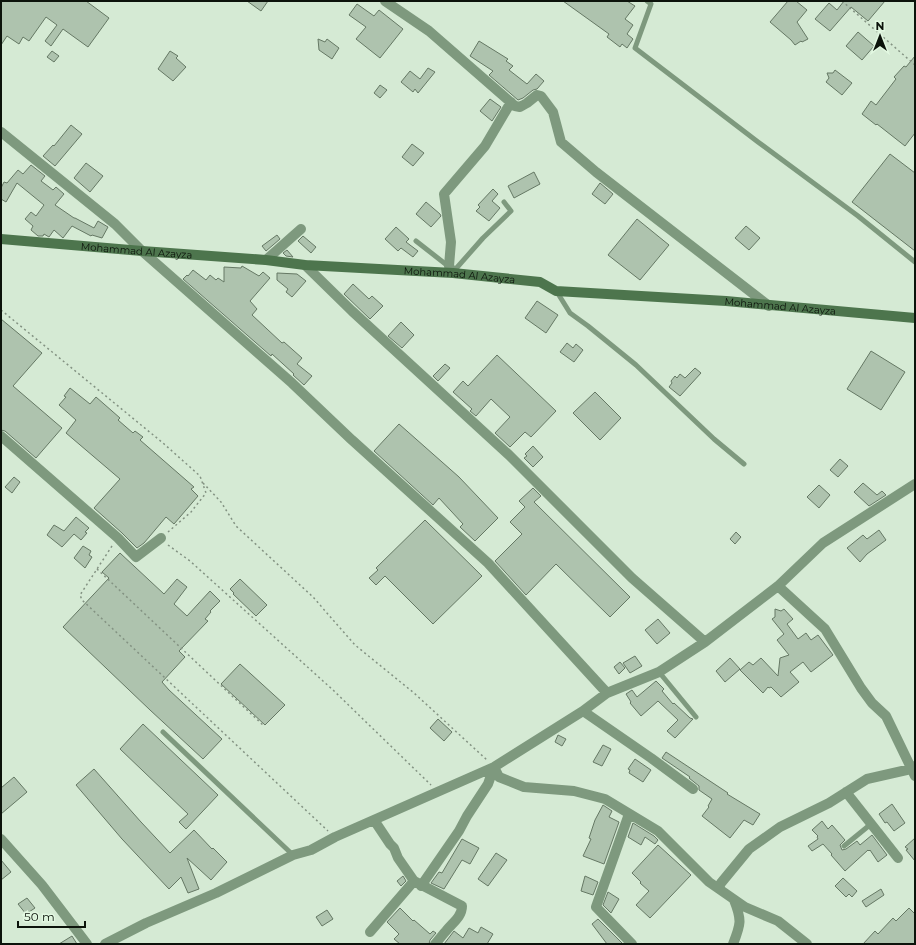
<svg xmlns="http://www.w3.org/2000/svg" width="916" height="945" viewBox="0 0 916 945" font-family="Montserrat,sans-serif">
<rect width="100%" height="100%" fill="#d5ead4"/>
<path fill="#aec3ae" stroke="#657864" d="M1 1H86L109 18 88 47 63 29 51 46 45 41 57 25 46 17 29 41 23 37 19 44 7 36 1 45Z
M247 1H268L261 11Z
M563 1H627L635 6 625 19 633 25 627 34 633 39 627 48 622 44 620 47 607 37 609 34Z
M788 1H796L807 10 797 22 808 39 802 42 801 41 795 45 791 40 770 22Z
M844 1H885L868 21 851 7 830 31 815 19 829 3 837 10Z
M357 4 374 16 379 10 403 29 380 58 356 39 366 27 349 15Z
M858 32 874 46 862 60 846 46Z
M318 39 325 42 327 39 339 48 332 59 319 50Z
M479 41 508 59 506 61 513 66 509 70 527 84 536 74 544 81 537 89 533 90 523 98 518 100 489 75 493 71 470 56Z
M52 51 59 56 54 62 47 57Z
M170 51 178 56 176 58 186 67 173 81 158 69Z
M915 56V133L905 146 877 124 876 125 862 114 871 101 876 105 896 79 894 77 904 66 906 67Z
M428 68 435 72 418 93 415 89 413 92 401 82 410 71 420 79Z
M835 70 852 83 842 95 826 82 829 78 827 73H833Z
M380 85 387 90 380 98 374 93Z
M490 99 501 107 492 121 480 111Z
M71 125 82 134 55 166 43 156 53 145 54 146Z
M412 144 424 153 413 166 402 157Z
M890 154 915 173V251L852 202Z
M86 163 103 176 90 192 74 178Z
M31 165 45 176 41 181 53 190 56 187 64 194 55 205 74 218H75L94 228 98 221 108 227 102 238 92 235 91 236 72 226 63 238 54 230 49 237 44 234 43 236H38L31 230 33 226 25 219 31 212 36 216 44 205 17 183 6 202 1 199V188L4 182 7 183 18 170 23 174Z
M534 172 540 184 514 198 508 186Z
M600 183 613 194 605 204 592 194Z
M493 189 498 194 492 201 500 208 489 221 476 211 480 207 478 205Z
M426 202 440 214 441 216 431 227 416 214Z
M637 219 669 245 640 280 608 255Z
M746 226 760 238 749 250 735 238Z
M396 227 409 239 406 242 418 251 413 257 401 248 398 251 385 239Z
M277 235 280 239 266 251 262 246Z
M303 236 316 247 311 253 298 241Z
M287 250 293 257 286 256 283 253Z
M242 266 259 276 263 272 270 278 250 301 257 309 252 315 282 343 284 342 302 358 297 364 312 376 304 385 293 375 294 374 272 354 271 356 183 279 187 275 188 276 193 270 206 280 210 275 216 280 218 278 224 282V267L241 268Z
M277 273 297 274 306 281 292 297 286 292 288 289 277 280Z
M353 284 369 299 372 296 383 306 370 319 344 294Z
M537 301 558 315 546 333 525 318Z
M1 319 42 353 13 386 62 428 36 458 5 431 1 430Z
M401 322 414 335 402 348 388 336Z
M567 343 573 348 576 344 583 350 574 362 560 352Z
M871 351 905 372 881 410 847 389Z
M497 355 556 411 531 437 525 432 510 447 495 433 510 417 491 399 476 416 470 411 472 409 453 392 463 381 468 386Z
M445 364 450 368 438 381 433 376Z
M695 368 701 373 680 396 669 387 672 383 671 381 675 376 677 378 680 374 685 378Z
M70 388 90 404 96 397 120 418 118 420 133 433 135 431 143 437 140 440 194 487 191 489 198 496 174 524 166 517 144 543 137 548 122 533 94 508 120 479 66 433 76 420 59 405 66 397 64 396Z
M595 392 621 418 600 440 573 413Z
M399 424 459 477 498 518 475 541 460 527 463 524 439 498 433 505 374 451Z
M533 446 543 457 533 467 524 458 527 456 525 454Z
M840 459 848 466 838 477 830 470Z
M14 477 20 482 12 493 5 487Z
M863 483 877 495 882 491 886 495 869 506 854 492Z
M819 485 830 495 819 508 807 497Z
M533 488 541 496 534 502 630 597 610 617 556 564 526 595 495 561 522 534 510 522 525 507 519 501Z
M76 517 89 528 85 532 87 533 81 540 74 534 62 547 47 535 54 525 64 531Z
M425 520 482 576 433 624 385 576 376 585 369 578 378 570 376 568Z
M879 530 886 540 867 554 860 562 847 548 863 535 867 539Z
M736 532 741 537 735 544 730 539Z
M83 546 91 551 89 555 92 557 85 568 74 558Z
M120 553 164 594 177 579 187 587 174 604 187 616 210 591 220 601 210 611 211 612 205 619 208 621 179 651 185 657 162 682 169 690 222 739 203 759 150 710 63 627 109 578 102 572Z
M240 579 267 605 256 616 233 594 234 593 230 589Z
M775 609 781 611 784 609 793 619 787 624 798 639 806 633 811 640 818 635 833 655 811 672 803 662 790 672 799 682 781 697 771 687 769 688 768 687 763 693 740 670 749 662 753 665 761 658 778 676 780 658 789 655 777 640 784 634 772 619 775 617Z
M658 619 670 633 657 644 645 630Z
M635 656 642 666 630 673 623 663Z
M730 658 740 669 725 682 716 671Z
M620 662 625 668 619 674 614 667Z
M240 664 285 705 265 725 221 684Z
M656 681 664 689 662 691 673 704 674 703 690 718 693 719 675 738 667 731 678 720 658 701 641 716 630 703 631 702 626 694 632 690 637 697Z
M438 719 452 732 444 741 430 728Z
M143 724 218 795 186 829 179 822 188 814 120 749Z
M558 735 566 739 562 746 555 742Z
M603 745 611 749 602 766 593 762Z
M666 752 728 793 727 794 760 814 753 825 744 820 730 838 702 816 709 807 708 806 712 799 699 790V786L689 778 690 777 662 758Z
M635 759 651 770 643 782 629 773 630 770 628 769Z
M94 769 141 822 170 853 194 830 212 849 213 848 227 862 211 880 187 858 199 889 188 893 181 877 169 889 122 839 76 785Z
M14 777 27 792 1 814V788Z
M892 804 905 823 894 831 887 822 885 823 879 814Z
M603 805 612 811 609 817 619 822 604 864 583 856 591 839 589 838 595 820Z
M822 821 828 829 832 825 845 840 840 845 842 850 846 849 857 841 860 845 872 835 887 855 878 862 870 850 869 851 868 850 845 871 831 855 832 854 823 844 812 851 808 846 818 839 817 837 818 836 812 830Z
M633 823 654 836 658 840 655 844 645 837 641 845 628 837Z
M915 838V861L906 850 908 849 905 847Z
M462 839 479 848 470 864 462 860 444 889 431 883 439 872 442 873Z
M658 845 691 875 650 918 636 905 649 891 640 883 641 882 632 873Z
M496 853 507 860 488 886 478 879Z
M1 860 11 872 1 880Z
M403 876 406 881 401 886 397 881Z
M585 876 598 882 593 895 581 891Z
M843 878 857 891 852 897 849 894 846 897 835 886Z
M881 889 884 895 866 907 862 901Z
M608 892 619 899 611 913 603 905Z
M27 898 35 908 26 914 18 904Z
M400 908 413 921 414 920 430 934 433 931 436 933 430 940 429 944H400L394 939 399 934 387 922Z
M909 908 915 914V944H863L875 931 878 934 893 918 896 921Z
M327 910 333 919 322 926 316 917Z
M598 919 623 944H607L592 924Z
M481 927 493 934 487 944H444L454 931 463 938 469 928 478 933Z
M72 936 77 944H59Z"/>
<g fill="none" stroke-linecap="round" stroke-linejoin="round">
<path stroke="#839282" stroke-width="1.5" stroke-dasharray="2 3" stroke-linecap="butt" d="M842 1 915 65
M1 310 163 443 200 476 206 493 191 512 168 532
M203 483 221 502 236 526 313 597 355 645 414 693 487 760
M168 545 190 561 333 690 431 785
M112 546 80 595 82 600 328 831
M97 569 264 726"/>
<path stroke="#7e997e" stroke-width="5" d="M647 1 651 4 635 48 758 142 858 216 915 262
M416 241 448 266
M453 272 483 238 511 211 504 202
M557 292 570 313 588 326 636 365 714 439 744 464
M659 672 696 717
M163 732 293 855
M844 846 871 824"/>
<path stroke="#7e997e" stroke-width="10" d="M385 1 429 31 515 106 520 107 527 103 537 95 541 96 553 112 561 142 596 172 769 306
M1 132 115 224 142 251 292 383 352 440 488 563 607 693
M266 260 301 229
M305 265 352 311 509 455 632 578 705 642
M453 273 449 266 451 242 444 194 485 146 511 102
M1 436 118 538 136 557 161 538
M778 586 825 629 861 688 872 703 886 716 915 776
M583 711 651 758 693 789
M494 767 499 777 524 787 574 791 605 799 658 831 709 882 745 907 778 921 807 944
M846 792 898 858
M629 814 596 907 632 944
M374 820 390 844 394 848 398 858 414 881 462 906C462 917 452 923 446 931 442 935 439 940 435 944
M1 839 42 885 87 944
M421 886 459 831 467 816 488 784 494 767
M719 888 721 883 749 849 780 827 829 803 867 779 911 769 915 766
M370 932 414 881
M105 944 146 923 216 893 293 855 311 850 335 837 494 767 583 711 607 693 659 672 705 642 778 586 823 543 915 484
M733 944C741 924 742 920 734 900"/>
<path stroke="#4d754d" stroke-width="10" id="s1" d="M1 239 142 251 266 260 305 265 453 273 540 282 556 291 726 301 915 318"/>
</g>
<g text-anchor="middle" stroke-width="3.5" stroke-linejoin="round" paint-order="stroke">
<g font-size="10" fill="#0c130b" stroke="#e2f8e1">
<text dy="4" stroke="none"><textPath href="#s1" startOffset="136">Mohammad Al Azayza</textPath></text>
<text dy="4" stroke="none"><textPath href="#s1" startOffset="460">Mohammad Al Azayza</textPath></text>
<text dy="4" stroke="none"><textPath href="#s1" startOffset="784">Mohammad Al Azayza</textPath></text>
</g>
</g>
<rect width="916" height="945" fill="none" stroke="#0c130b" stroke-width="4"/>
<g transform="translate(880 36)" stroke="#e2f8e1" stroke-width="3" paint-order="stroke">
<path d="M0-3L7 15L0 10L-7 15Z" fill="#0c130b"/>
<text y="-6" font-size="11" font-weight="bold" text-anchor="middle" fill="#0c130b">N</text>
</g>
<path d="M18 921v6h67v-6" fill="none" stroke="#0c130b" stroke-width="2"/>
<text x="24" y="921" font-size="12" fill="#0c130b" stroke="#e2f8e1" stroke-width="3" paint-order="stroke">50 m</text>
</svg>
